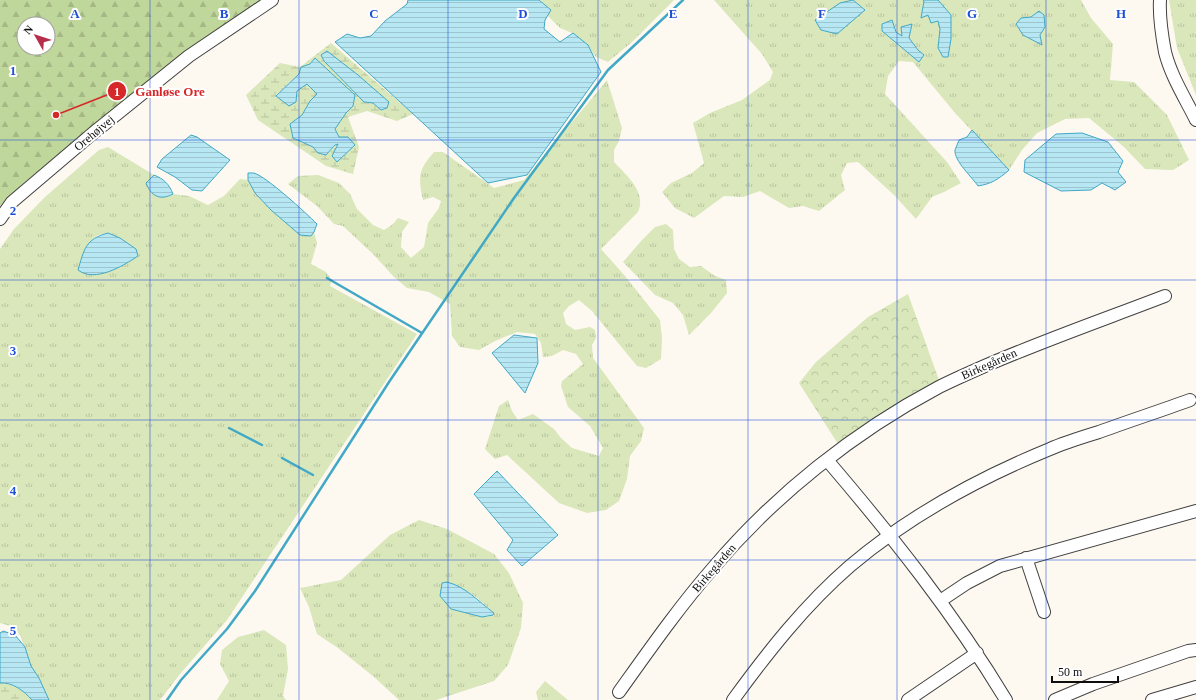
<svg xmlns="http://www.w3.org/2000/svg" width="1196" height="700" viewBox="0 0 1196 700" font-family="Georgia,serif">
<defs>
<pattern id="grass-tufts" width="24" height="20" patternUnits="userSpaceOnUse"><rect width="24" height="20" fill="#d9e7bb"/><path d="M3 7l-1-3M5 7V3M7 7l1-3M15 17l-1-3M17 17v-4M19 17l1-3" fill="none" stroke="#b9c5a0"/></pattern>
<pattern id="forest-firs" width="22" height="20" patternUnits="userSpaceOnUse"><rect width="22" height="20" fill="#c0d79b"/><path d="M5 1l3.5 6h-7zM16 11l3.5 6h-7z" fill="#a4b784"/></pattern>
<pattern id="wetland-marsh" width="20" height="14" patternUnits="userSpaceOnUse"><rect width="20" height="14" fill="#d9e7bb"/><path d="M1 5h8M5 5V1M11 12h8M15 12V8" fill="none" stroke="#b9c5a0"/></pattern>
<pattern id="park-crowns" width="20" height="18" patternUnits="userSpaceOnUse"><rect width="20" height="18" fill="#d9e7bb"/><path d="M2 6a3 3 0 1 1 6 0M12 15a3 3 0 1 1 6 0" fill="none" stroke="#b9c5a0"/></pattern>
<pattern id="water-rules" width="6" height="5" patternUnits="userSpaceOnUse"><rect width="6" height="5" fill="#b7e7f3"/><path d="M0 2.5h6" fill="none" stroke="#9cc5cf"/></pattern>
</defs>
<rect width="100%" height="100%" fill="#fef9f0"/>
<path fill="url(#grass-tufts)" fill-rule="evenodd" d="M541 0H674L632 42 608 62 596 57 587 46 572 33 560 28 547 15Z
M714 0H853L840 3 864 9 853 0H923L924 1 921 17 928 15 938 21 940 29 938 48 948 57 951 39V15L938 0H1081L1091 18 1113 44 1110 80 1134 82 1167 115 1189 160 1173 170 1145 169 1124 147 1089 118 1065 119 1037 133 1022 150 1009 170 955 113 913 62 899 61 888 76 885 94 947 162 961 183 944 192 932 197 916 219 894 195 858 162 847 163 841 175 845 190 819 211 803 206 789 208 760 191 743 197 724 196 694 218 675 208 662 192 671 183 692 173 704 163 693 123 710 113 742 100 770 80 773 72 762 54ZM1031 17 1045 27 1040 35 1042 45 1028 38 1021 18ZM892 20 896 32 902 36 901 28 912 24 909 38 918 50V61L882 31Z
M1169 0H1196V95L1177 48Z
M607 80 622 128 619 141 614 150V162C626 175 647 192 638 212L601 249 625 276 660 320 662 338 661 359 646 368 637 366 592 311 579 300 569 306 563 313 566 324 575 330 590 327 595 330 596 338 592 345 593 358 644 428 641 441 630 456 627 479 619 501 606 510 587 513 559 503 507 455 495 459 485 449 499 406 508 400 512 411 518 420 533 414 554 429 561 438 572 448 599 456 603 448 590 426 568 407 561 386 562 381 583 364 576 354 563 350 552 356 543 357 541 343 535 334 517 332 495 341 479 350 460 347 452 336 450 304 429 292 407 288 393 276 374 255 343 226 334 224 317 206 288 184 298 176 318 175 339 183 350 194 357 209 373 225 384 230 392 225 398 218 409 222 402 232 401 247 411 258 424 247 428 223 439 208 441 201 433 197 423 200C418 177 418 170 434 152H443L494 188 524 180Z
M108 147 154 175 146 183 167 197 173 194 189 196 208 205 224 196 240 179 248 180 255 193 271 210 300 235 311 236 314 232 317 243 311 264 326 272 332 280 330 286 417 334 227 620 180 674 160 700H49L39 678 31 666 20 635 10 626 0 623V249L14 229 45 197 99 150ZM108 233 120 238 136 249 89 242 98 235Z
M666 224 673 230 674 249 679 259 690 267 701 266 715 276 726 280 727 293 711 313 689 335 683 315 673 303 655 295 623 262 642 240 655 227Z
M419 520 447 529 494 554 509 573 523 603 521 628 508 665 494 681 436 700H399L374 677 338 648 317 634 309 607 300 588 341 580 390 535ZM457 585 476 597 494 613 487 617Z
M264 630 286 645 288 669 283 696 286 700H217L229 681 220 664 222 650 238 637Z
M545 681 568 700H538L536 692Z"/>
<path fill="url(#forest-firs)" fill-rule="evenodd" d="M0 0H265L200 46 26 181 0 206ZM24 24H48V48H24Z"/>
<path fill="url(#wetland-marsh)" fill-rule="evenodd" d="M331 43 413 114 397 121 367 111 348 117 359 147 353 174 326 166 258 120 246 95 280 63 300 67ZM321 54 373 103 364 102 324 61ZM315 58 353 106 346 113 335 129 339 137 355 145 337 162 339 144 336 145 331 150 318 153 313 147 293 138 290 124 302 115 310 101 318 95 307 84 297 91 296 102 276 95 299 74 301 67 310 64Z
M0 683C13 682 24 691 32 700H0Z"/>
<path fill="url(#park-crowns)" d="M908 294 939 380 886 410 838 444 799 383 816 362 868 317Z"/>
<path fill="url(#water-rules)" stroke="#41a8c6" d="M408 0H539L551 10 545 20 544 29 560 42 573 33 588 45 601 72 527 175 488 183 335 42 347 34 360 38 371 36 385 21 407 4Z
M853 0 865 10 837 34 821 30 815 20 840 3Z
M923 0H938L951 15V39L948 57H943L938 48 940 29 938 21 931 23 928 15 921 18 924 1Z
M1039 11 1044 15 1045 27 1040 35 1042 45 1023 35 1016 24 1021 18 1031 17Z
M892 20 896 32 902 36 901 27 912 24 909 38 918 50 924 55 919 62 882 31V24Z
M327 51 358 75 389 102 387 108 381 110 373 103 364 102 324 61 321 55Z
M315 58 355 95 353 106 346 113 335 129 339 137H348L355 145 337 162 332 156 338 144 335 145 326 155 318 153 313 147 293 138 290 124 302 115 310 101 317 94 307 84 297 91 296 102 289 106 276 96 299 74 301 67 310 64Z
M972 130 1009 170C999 179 991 184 978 186 972 177 954 161 955 150 956 147 958 143 959 140L967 137Z
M1082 133 1108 142 1123 161 1118 172 1126 182 1115 190 1102 183 1091 190 1061 191 1024 172 1025 160 1056 134Z
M191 135 197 137 230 160 202 191 192 190 175 177 157 167 162 159Z
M248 173C250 173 252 173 254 173 267 177 306 213 317 224L314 232 311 236 300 235 271 210 255 193 248 180Z
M154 175C164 179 169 184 173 194 160 201 151 196 146 183Z
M108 233 120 238 136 249 138 256C123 266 95 283 78 270 84 250 85 239 108 233Z
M514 335 537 338 538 363 525 393 492 353Z
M497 471 558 535 522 566 507 550 513 540 474 494Z
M447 582C466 587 478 601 494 613L493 615 482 617 451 609 440 596 442 583Z
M3 631 15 635 25 647 31 666 39 678 49 700H32C24 691 13 682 0 683V633Z"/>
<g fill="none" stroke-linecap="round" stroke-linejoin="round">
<path stroke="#41a8c6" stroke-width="2.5" d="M327 278 422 333
M229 428 262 445
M282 458 313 475
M167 700 181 680 227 629 255 591 389 382 514 198 608 70 683 0"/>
<g stroke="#414141" stroke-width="14">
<path id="minor" d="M1160 0C1159 17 1162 36 1165 52 1171 76 1185 98 1196 120
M0 219 12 202 92 134 189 56 272 0
M827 460C892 536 954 614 1006 700
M1026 558 1044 612
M940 601 967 583 1000 566 1196 511
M619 692C649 650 679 607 713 568 775 495 854 432 939 387 955 379 971 372 987 365 1045 340 1105 319 1165 296
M733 700C768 652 805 605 850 566 909 516 979 478 1050 449 1066 442 1083 437 1099 432 1129 421 1160 411 1190 400
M908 700 977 653
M1055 700 1093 684 1188 651 1196 650
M1152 700 1196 687"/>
</g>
<use href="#minor" stroke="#fff" stroke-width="12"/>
</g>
<path fill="none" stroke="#1d4ed8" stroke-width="1" stroke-opacity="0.55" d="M150 0V700M299 0V700M448 0V700M598 0V700M748 0V700M897 0V700M1046 0V700M0 140H1196M0 280H1196M0 420H1196M0 560H1196"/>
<g text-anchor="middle" stroke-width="4" stroke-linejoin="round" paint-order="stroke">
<g font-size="12" fill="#0e0e0e" stroke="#fff">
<text transform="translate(94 133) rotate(-40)" y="4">Orehøjvej</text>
<text transform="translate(989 364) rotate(-24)" y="4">Birkegården</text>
<text transform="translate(714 568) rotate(-49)" y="4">Birkegården</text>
</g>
</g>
<g font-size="13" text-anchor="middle" font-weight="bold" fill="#1d4ed8" stroke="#fff" stroke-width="4" stroke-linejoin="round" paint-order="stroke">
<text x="75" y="18">A</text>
<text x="224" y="18">B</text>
<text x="374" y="18">C</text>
<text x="523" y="18">D</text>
<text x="673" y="18">E</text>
<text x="822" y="18">F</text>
<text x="972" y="18">G</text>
<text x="1121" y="18">H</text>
<text x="13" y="75">1</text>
<text x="13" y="215">2</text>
<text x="13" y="355">3</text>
<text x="13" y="495">4</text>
<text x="13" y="635">5</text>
</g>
<path fill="none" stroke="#d62828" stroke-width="1.5" d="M56 115L117 91"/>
<g fill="#d62828" stroke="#fff" stroke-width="1.5">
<circle cx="56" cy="115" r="4"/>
<circle cx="117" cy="91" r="10"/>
</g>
<g font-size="12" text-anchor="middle" font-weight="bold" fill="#fff">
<text x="117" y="96">1</text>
</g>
<g font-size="13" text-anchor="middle" font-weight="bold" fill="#d62828" stroke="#fff" stroke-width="4" stroke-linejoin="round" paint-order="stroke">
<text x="170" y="96">Ganløse Ore</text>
</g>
<g transform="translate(36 36) rotate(309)"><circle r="19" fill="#ffffff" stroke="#9f9f9f"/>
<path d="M0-3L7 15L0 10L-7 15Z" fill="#b72d4b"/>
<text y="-6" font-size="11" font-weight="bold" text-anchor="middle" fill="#0e0e0e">N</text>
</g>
<path d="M1052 676v6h66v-6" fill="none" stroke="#0e0e0e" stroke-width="2"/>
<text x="1058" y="676" font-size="12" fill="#0e0e0e" stroke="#ffffff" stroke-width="3" paint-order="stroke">50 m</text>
</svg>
